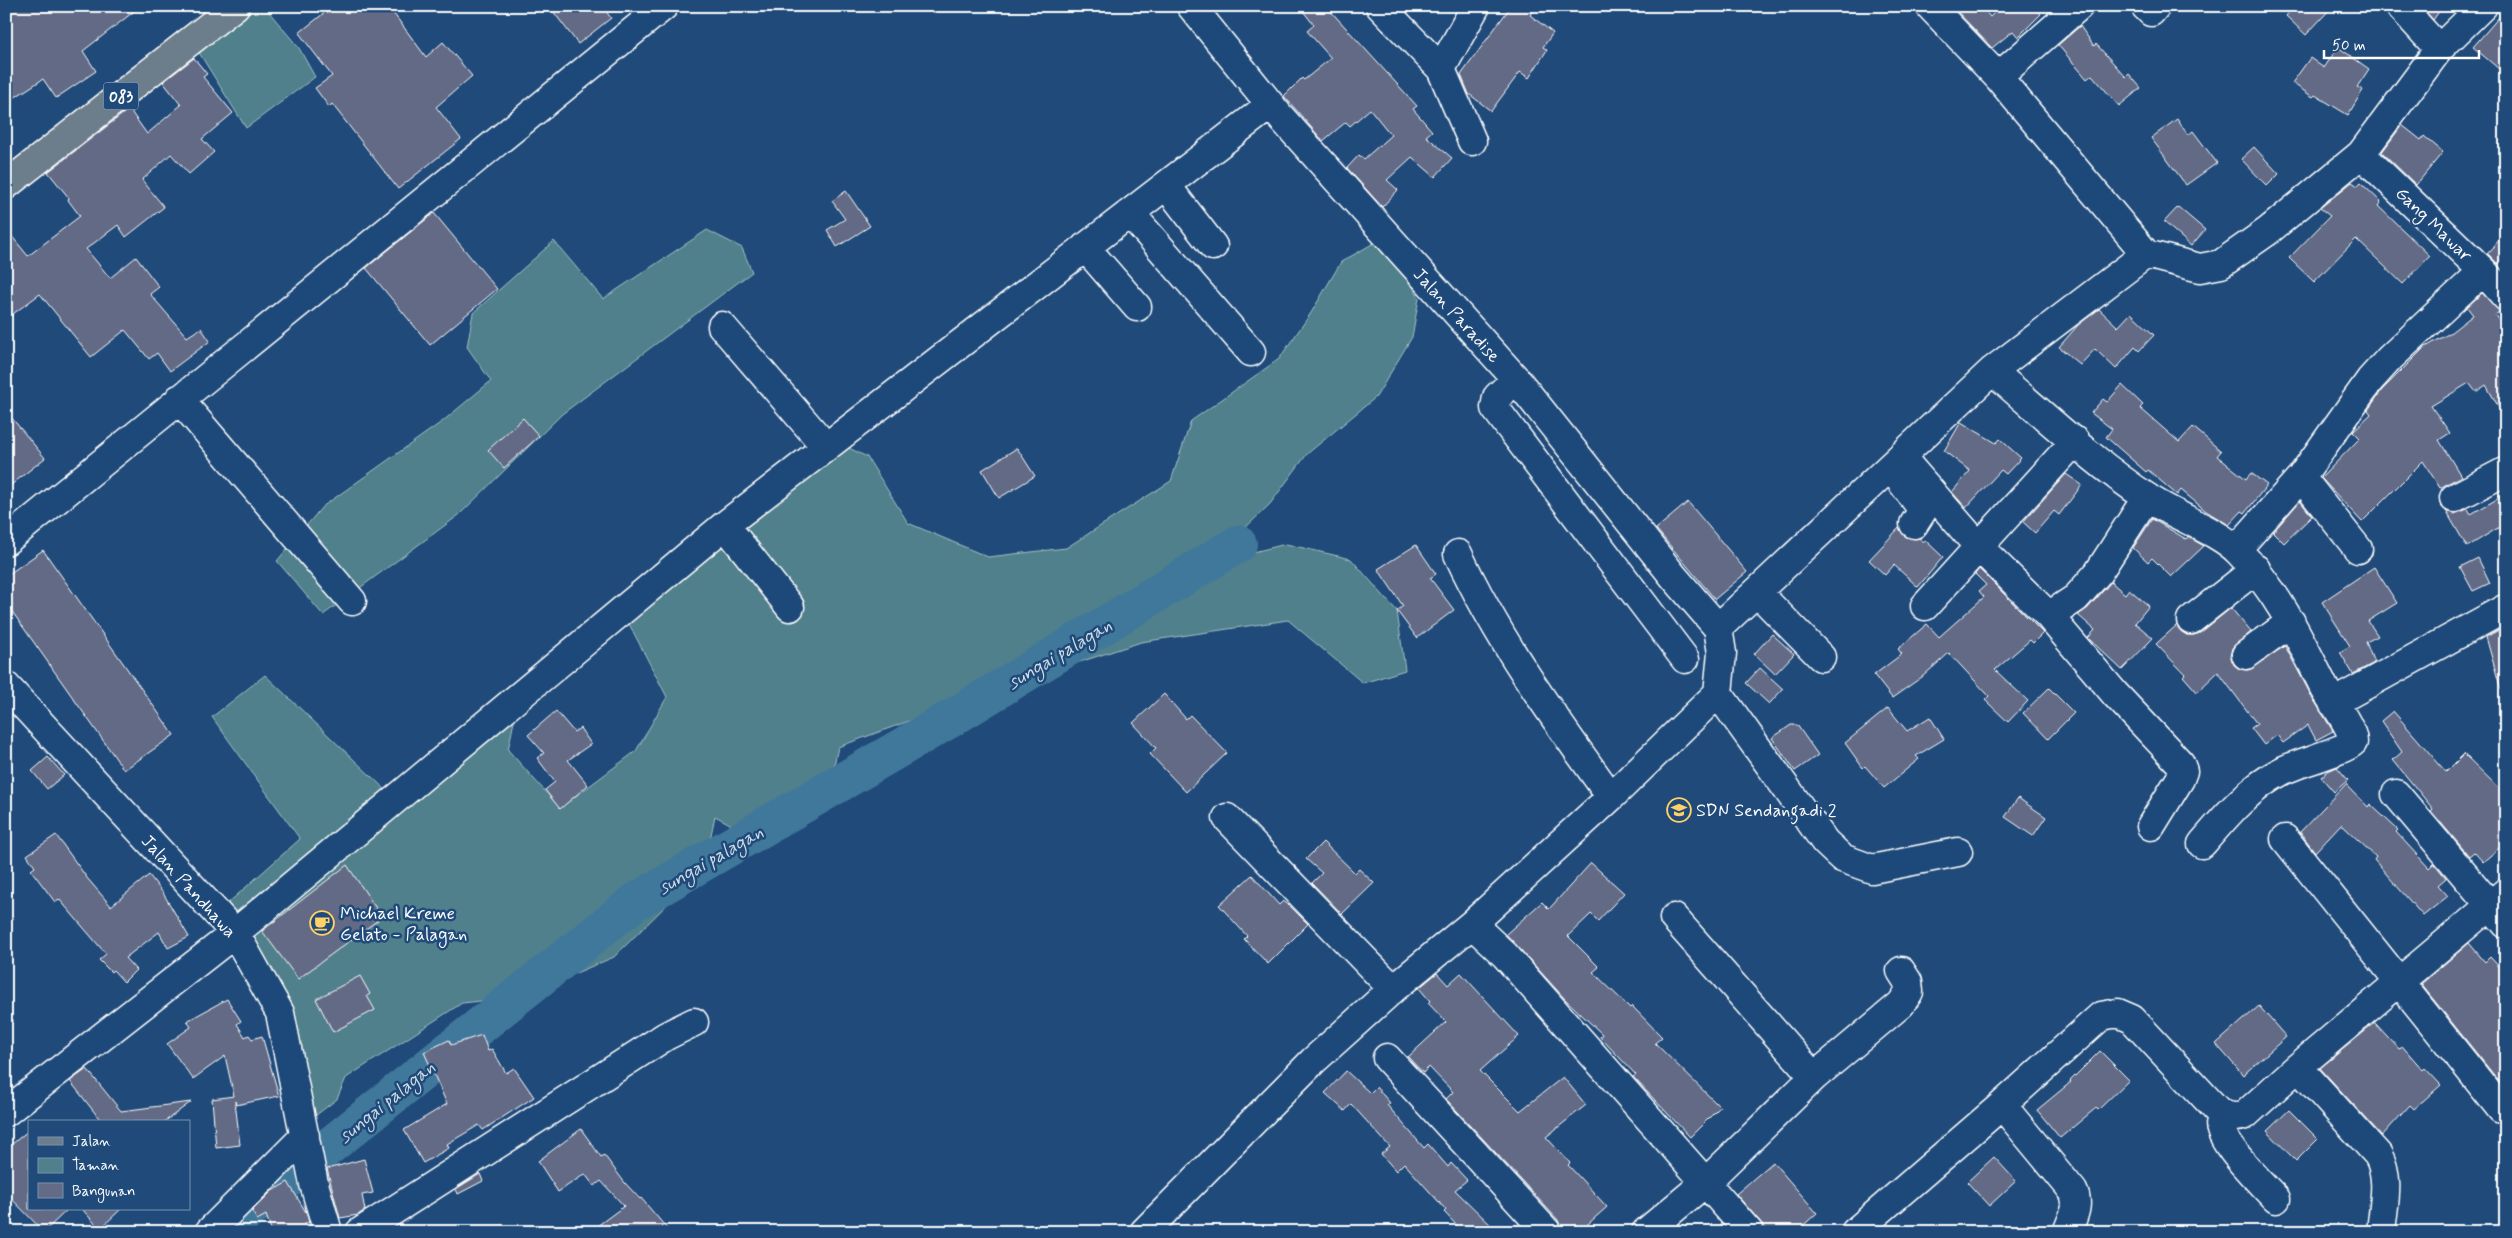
<svg xmlns="http://www.w3.org/2000/svg" width="2512" height="1238" viewBox="0 0 2512 1238" font-family="Mynerve,sans-serif">
<rect width="100%" height="100%" fill="#1f4a7a"/>
<filter id="ink" filterUnits="userSpaceOnUse"><feTurbulence type="fractalNoise" baseFrequency=".02" numOctaves="2"/><feDisplacementMap in="SourceGraphic" scale="10" xChannelSelector="R" yChannelSelector="G"/><feConvolveMatrix kernelMatrix="1 2 1 2 8 2 1 2 1" color-interpolation-filters="sRGB"/></filter>
<g filter="url(#ink)">
<path fill="#4f808b" stroke="#a7c0c5" d="M221 6H264L299 48 315 77 246 128 193 43Z
M707 230 742 248 752 272 562 414 459 515 323 615 277 561 322 507 443 421 491 381 467 347 473 313 554 241 603 299Z
M1386 236 1419 298 1412 337 1376 397 1307 454 1270 504 1209 563 1286 544 1351 559 1397 611 1405 670 1363 683 1288 620 1141 642 988 692 838 747 829 789 760 840 715 816 704 868 614 957 519 997 462 1003 346 1078 337 1099 311 1119 227 904 300 839 212 717 265 675 392 796 517 707 508 750 560 808 636 751 667 697 625 616 839 443 867 457 908 523 988 557 1066 548 1171 481 1191 421 1279 359 1311 313 1341 262Z"/>
<g fill="none" stroke-linecap="round" stroke-linejoin="round">
<path stroke="#41789c" stroke-width="38" d="M222 1232 635 902 950 719 1238 544"/>
</g>
<path fill="#636b86" stroke="#fff" d="M17 6H141L83 51 96 71 56 98 43 79 6 103V13Z
M333 6H388L426 57 443 42 472 76 436 107 461 139 398 189 332 104 329 107 315 88 332 76 299 33Z
M549 6H602L611 18 578 44Z
M1299 6H1326L1417 106 1413 109 1432 131 1426 136 1452 158 1435 177 1412 157 1387 180 1398 190 1382 207 1347 168 1359 155 1364 159 1391 135 1370 109 1350 126 1346 122 1323 141 1284 96 1302 78 1304 80 1331 58 1307 31 1314 25Z
M1511 6H1536L1530 15 1553 33 1543 47 1547 50 1529 78 1520 72 1491 111 1469 94 1461 75Z
M1952 6H1981L1990 17 2001 6H2034L2041 14 2018 37 2013 31 1992 48Z
M2294 6H2333L2306 35 2286 16Z
M2421 6H2443L2433 20Z
M2506 9V75L2473 47Z
M2080 26 2094 46 2096 44 2126 77 2129 74 2141 88 2119 106 2092 75 2087 79 2058 45Z
M2338 47 2369 69 2357 87 2363 90 2348 115 2315 95 2313 97 2292 83 2310 58 2324 68Z
M194 58 207 74 203 77 233 113 202 139 214 152 189 174 171 154 142 180 164 207 126 237 118 225 86 249 110 278 136 257 159 287 150 294 187 337 201 328 210 341 170 371 157 353 149 359 125 330 91 357 40 294 6 319V229L28 256 80 216 68 200 69 198 48 172 129 109 147 134 181 105 163 82Z
M2177 119 2188 135 2193 131 2217 163 2186 185 2151 138Z
M2402 125 2421 140 2424 136 2443 152 2416 185 2382 152Z
M2254 147 2279 174 2267 186 2241 159Z
M2352 182 2358 186 2361 183 2381 202 2378 206 2430 256 2403 284 2356 239 2314 282 2289 258 2330 216 2320 208Z
M846 191 870 226 837 247 827 230 845 219 832 201Z
M2178 207 2205 230 2191 246 2164 222Z
M434 213 497 289 430 345 366 268Z
M2506 233V257L2498 264 2487 253Z
M2482 293 2500 311 2495 315 2506 332V420L2486 385 2476 392 2469 383 2431 406 2450 433 2439 440 2461 476 2440 488 2423 461 2362 522 2321 478 2360 438 2353 431 2371 414 2368 410 2382 390 2424 348 2450 333 2473 315 2467 307Z
M2099 309 2118 327 2131 313 2154 335 2139 351 2135 347 2116 369 2095 349 2080 365 2059 347 2078 325Z
M2122 385 2143 405 2140 408 2179 442 2193 427 2221 451 2217 456 2246 479 2251 473 2267 485 2245 513 2242 511 2229 525 2206 511 2181 490 2177 495 2148 470 2146 472 2106 437 2112 429 2091 413 2103 399 2107 402Z
M6 411 45 458 6 489Z
M523 418 539 436 504 468 488 450Z
M1961 422 1996 443 2000 439 2021 458 2006 474 2001 470 1966 508 1952 492 1970 471 1944 451Z
M1017 448 1035 476 999 498 982 470Z
M2066 474 2082 485 2059 515 2054 511 2035 533 2023 522Z
M2506 494V523L2467 547 2446 511 2454 514 2468 509 2471 514Z
M2300 501 2312 516 2284 543 2273 532Z
M1688 502 1747 572 1715 599 1656 529Z
M2152 519 2186 539 2188 537 2204 546 2171 577 2152 558 2148 562 2133 548Z
M1899 528 1906 537 1919 538 1924 542 1925 540 1943 557 1918 587 1894 565 1885 575 1869 560Z
M1416 545 1436 574 1430 578 1454 610 1417 638 1397 611 1403 606 1378 569Z
M43 550 174 735 124 770 6 603V576Z
M2478 558 2490 583 2473 591 2460 567Z
M2374 567 2397 603 2368 621 2378 636 2366 642 2374 663 2353 674 2340 652 2350 646 2322 602Z
M1979 569 2043 633 2033 643 2030 640 1995 670 2028 701 2008 722 1985 700 1989 696 1949 653 1922 677 1892 698 1874 675 1902 654 1898 649 1927 624 1939 637 1984 597 1979 591 1986 585 1975 574Z
M2111 582 2125 594 2129 589 2149 606 2135 623 2153 638 2122 670 2088 638 2095 630 2078 615 2088 608Z
M2231 608 2251 632 2232 648 2230 656 2234 665 2240 669 2248 670 2285 646 2312 697 2333 731 2316 740 2308 725 2283 743 2277 735 2264 745 2251 728 2257 724 2218 672 2197 692 2183 676 2185 674 2156 644 2177 625 2186 635H2194L2200 633Z
M2506 626V689L2501 690 2486 637Z
M1772 634 1794 654 1775 674 1754 654Z
M1760 668 1783 689 1769 704 1746 683Z
M2049 688 2074 713 2048 739 2023 713Z
M1164 694 1186 719 1190 715 1227 753 1186 792 1150 754 1156 748 1133 723Z
M1888 708 1907 731 1930 717 1944 739 1916 756 1919 759 1884 788 1865 766 1863 768 1845 743Z
M556 711 574 732 580 728 591 744 568 760 588 785 560 809 545 790 555 782 537 758 544 753 528 735Z
M2393 711 2446 772 2464 754 2506 795V842L2483 862 2474 852 2469 856 2431 811 2433 809 2393 760 2402 752 2381 721Z
M1791 725H1797L1818 755 1795 771 1772 738Z
M48 757 64 775 47 789 32 771Z
M2337 767 2348 780 2334 792 2321 777 2328 771Z
M2346 784 2368 807 2370 804 2398 830 2396 832 2429 868 2434 863 2446 878 2438 885 2448 896 2423 916 2374 860 2376 857 2341 824 2315 852 2300 832Z
M2018 798 2046 817 2033 836 2005 817Z
M56 835 87 878 111 906 149 875 163 893 189 937 168 948 159 932 125 958 136 970 124 982 113 970 111 972 99 960 106 954 59 899 55 902 31 870 35 867 27 855Z
M1323 842 1355 873 1359 869 1374 883 1342 914 1312 883 1322 873 1306 859Z
M1591 863 1624 893 1598 921 1591 914 1568 936 1599 967 1593 972 1630 1008 1632 1006 1662 1037 1655 1043 1720 1107 1690 1137 1633 1077 1636 1075 1600 1037 1602 1034 1566 1000 1506 934 1542 902 1549 909Z
M347 865 382 917 298 979 262 931Z
M1252 875 1279 905 1283 901 1289 905 1308 924 1268 964 1244 939 1247 936 1219 905Z
M2469 943 2485 962 2490 957 2506 974V1090L2421 984Z
M1437 973 1448 985 1461 973 1519 1036 1480 1071 1520 1111 1563 1077 1586 1105 1546 1137 1570 1163 1568 1165 1607 1207 1579 1232H1562L1558 1220 1446 1099 1453 1092 1429 1067 1423 1073 1408 1057 1446 1022 1428 1003 1430 1001 1419 988Z
M360 976 370 994 367 996 375 1010 333 1032 316 999Z
M227 999 241 1021 237 1024 245 1037 249 1035 252 1039 262 1036 279 1096 236 1105 235 1101 240 1145 216 1148 212 1099 234 1096 225 1056 193 1079 167 1044 191 1027 187 1021Z
M2259 1006 2286 1037 2243 1075 2216 1044Z
M2375 1023 2399 1049 2403 1047 2423 1070 2425 1068 2441 1085 2414 1109 2410 1105 2382 1136 2320 1068Z
M482 1035 488 1051 492 1049 506 1073 514 1068 534 1097 483 1130 479 1125 447 1144 449 1148 423 1163 404 1130 447 1104 424 1052 449 1040 451 1045Z
M2100 1051 2129 1080 2098 1110 2096 1108 2060 1138 2037 1110 2071 1082 2070 1081Z
M87 1069 121 1111 191 1102 164 1122H102L70 1081Z
M1346 1071 1370 1093 1376 1087 1390 1103 1387 1105 1424 1148 1428 1144 1448 1167 1451 1163 1467 1180 1455 1190 1498 1232H1461L1462 1231 1444 1212 1446 1210 1404 1163 1396 1171 1381 1154 1390 1147 1351 1104 1345 1111 1325 1093Z
M2289 1110 2318 1139 2296 1161 2267 1131Z
M581 1129 601 1157 604 1155 625 1183 640 1199 641 1198 670 1232H589L624 1206 601 1181 594 1186 585 1174 558 1192 538 1161Z
M29 1130V1209H68L44 1232 6 1193V1149Z
M1994 1157 2016 1181 1989 1206 1967 1182Z
M364 1159 373 1193 362 1195 365 1210 358 1215 340 1218 327 1169Z
M1773 1162 1817 1213 1796 1232H1769L1736 1194Z
M480 1174 483 1181 458 1194 456 1189Z
M288 1182 307 1214 309 1223H305L308 1232H272L266 1215 257 1220 252 1211 272 1191Z
M82 1209H121L100 1229Z"/>
<g fill="none" stroke-linecap="round" stroke-linejoin="round">
<g stroke="#fff" stroke-width="31">
<path id="minor" d="M1191 6 1278 114 1516 379 1674 577 1718 628
M1380 6 1441 69 1472 141
M1930 6 1998 77 2146 254
M2145 6 2151 12 2156 6
M2400 6 2439 49
M1441 69 1476 6
M1998 77 2079 6
M2361 154 2483 271 2506 297
M1166 185 1213 246
M1130 213 1251 352
M1085 247 1137 307
M722 326 826 447
M1992 371C2043 414 2092 461 2148 498 2173 515 2220 532 2239 552 2277 590 2301 641 2325 689 2333 703 2353 728 2353 742 2344 751 2297 763 2282 771 2249 788 2225 817 2202 844
M1516 379 1497 397 1495 408 1685 659
M179 399 352 601
M1901 457 1979 547 2049 616 2115 694 2180 763 2183 771 2180 779 2151 826
M2301 477 2358 549
M1901 481 1923 510 1914 524
M2454 498 2506 471
M725 525 790 607
M6 541 664 6
M2237 549 2301 477 2370 380 2390 358 2483 271
M1458 554C1499 642 1555 719 1611 797
M1757 592 1821 657
M1925 606 2075 441
M2049 616 2076 598 2098 573 2147 497
M2191 620 2256 569
M1718 628 1992 371 2146 254 2200 268 2221 264 2268 231 2361 154 2439 49 2483 6
M2246 655 2291 622
M6 686 235 933 280 1013 314 1184 328 1232
M1718 693 1825 842 1842 858 1872 869 1958 852
M2333 703 2506 608
M2396 794 2506 924
M1227 818 1393 989
M2285 839 2501 1109
M1674 918 1814 1077
M1472 924 1505 955 1749 1232
M1387 1058 1547 1232
M2298 1067 2378 1155C2391 1178 2383 1207 2381 1232
M2002 1105 2073 1191C2080 1205 2073 1217 2067 1232
M6 1112 235 933 725 525 1270 105
M2223 1115C2221 1120 2219 1125 2221 1130 2227 1150 2261 1183 2276 1199
M209 1232 305 1136
M360 1232 666 1036 694 1022
M1144 1232 1313 1061 1393 989 1472 924 1611 797 1718 693 1722 653 1718 628
M1646 1232 1707 1181 1814 1077 1901 1004 1909 992 1908 982 1901 971
M1855 1232 2002 1105 2101 1016 2118 1013 2132 1019 2218 1111C2226 1117 2235 1119 2245 1115L2298 1067 2506 892"/>
</g>
<g stroke="#fff" stroke-width="31">
<path id="major" d="M6 185 235 6"/>
</g>
<use href="#minor" stroke="#1f4a7a" stroke-width="28"/>
<use href="#major" stroke="#6c7d8b" stroke-width="28"/>
</g>
</g>
<defs>
<g id="school-ring" transform="scale(1.25)"><circle r="9.5" fill="#1f4a7a" stroke="#ffd166" stroke-width="1.5"/><path d="M0-5L7-2L0 1L-7-2ZM-4 1L0 2.5L4 1V4Q0 6-4 4Z" fill="#ffd166"/></g>
<g id="cafe-ring" transform="scale(1.25)"><circle r="9.5" fill="#1f4a7a" stroke="#ffd166" stroke-width="1.5"/><path d="M-5.5-4.5H6V0H3Q3 3.5 0 3.5H-2.5Q-5.5 3.5-5.5 0ZM3-3.2v2h1.7v-2ZM-6 4.5H4V6H-6Z" fill="#ffd166"/></g>
</defs>
<g fill-rule="evenodd">
<use href="#school-ring" x="1679" y="810"/>
<use href="#cafe-ring" x="322" y="923"/>
</g>
<g text-anchor="middle" stroke-width="5" stroke-linejoin="round" paint-order="stroke">
<rect fill="#1f4a7a" stroke="#bcc9d7" stroke-width="1" x="103.5" y="82.5" width="35" height="27" rx="4"/>
<g font-size="16" font-weight="bold" fill="#fff">
<text x="121" y="102">083</text>
</g>
<g font-size="18" fill="#fff" stroke="#1f4a7a">
<text transform="translate(2434 224) rotate(44)" y="6">Gang Mawar</text>
<text transform="translate(1457 315) rotate(48)" y="6">Jalan Paradise</text>
<text transform="translate(189 886) rotate(48)" y="6">Jalan Pandhawa</text>
</g>
<g font-size="18" fill="#fff" stroke="#1f4a7a" text-anchor="start">
<text x="1696" y="816">SDN Sendangadi 2</text>
<text x="340" y="919">Michael Kreme<tspan x="340" dy="21">Gelato - Palagan</tspan></text>
</g>
<g font-size="19" font-style="italic" fill="#d0dde6" stroke="#1f4a7a">
<text transform="translate(1059 653) rotate(-31)" y="7">sungai palagan</text>
<text transform="translate(710 859) rotate(-30)" y="7">sungai palagan</text>
<text transform="translate(386 1101) rotate(-39)" y="7">sungai palagan</text>
</g>
</g>
<rect width="2512" height="1238" fill="none" stroke="#1f4a7a" stroke-width="25"/>
<rect x="12" y="12" width="2487" height="1213" fill="none" stroke="#fff" stroke-width="2" filter="url(#ink)"/>
<rect x="28" y="1120" width="162" height="90" fill="#1f4a7a" stroke="#7992af"/>
<rect x="38" y="1137" width="25" height="8" fill="#6c7d8b" stroke="#7992af"/>
<text x="72" y="1146" font-size="15" fill="#ffffff">Jalan</text>
<rect x="38" y="1158" width="25" height="15" fill="#4f808b" stroke="#7992af"/>
<text x="72" y="1170" font-size="15" fill="#ffffff">Taman</text>
<rect x="38" y="1183" width="25" height="15" fill="#636b86" stroke="#7992af"/>
<text x="72" y="1196" font-size="15" fill="#ffffff">Bangunan</text>
<path d="M2324 50v8h155v-8" fill="none" stroke="#ffffff" stroke-width="2.5"/>
<text x="2332" y="50" font-size="15" fill="#ffffff" stroke="#1f4a7a" stroke-width="4" paint-order="stroke">50 m</text>
</svg>
